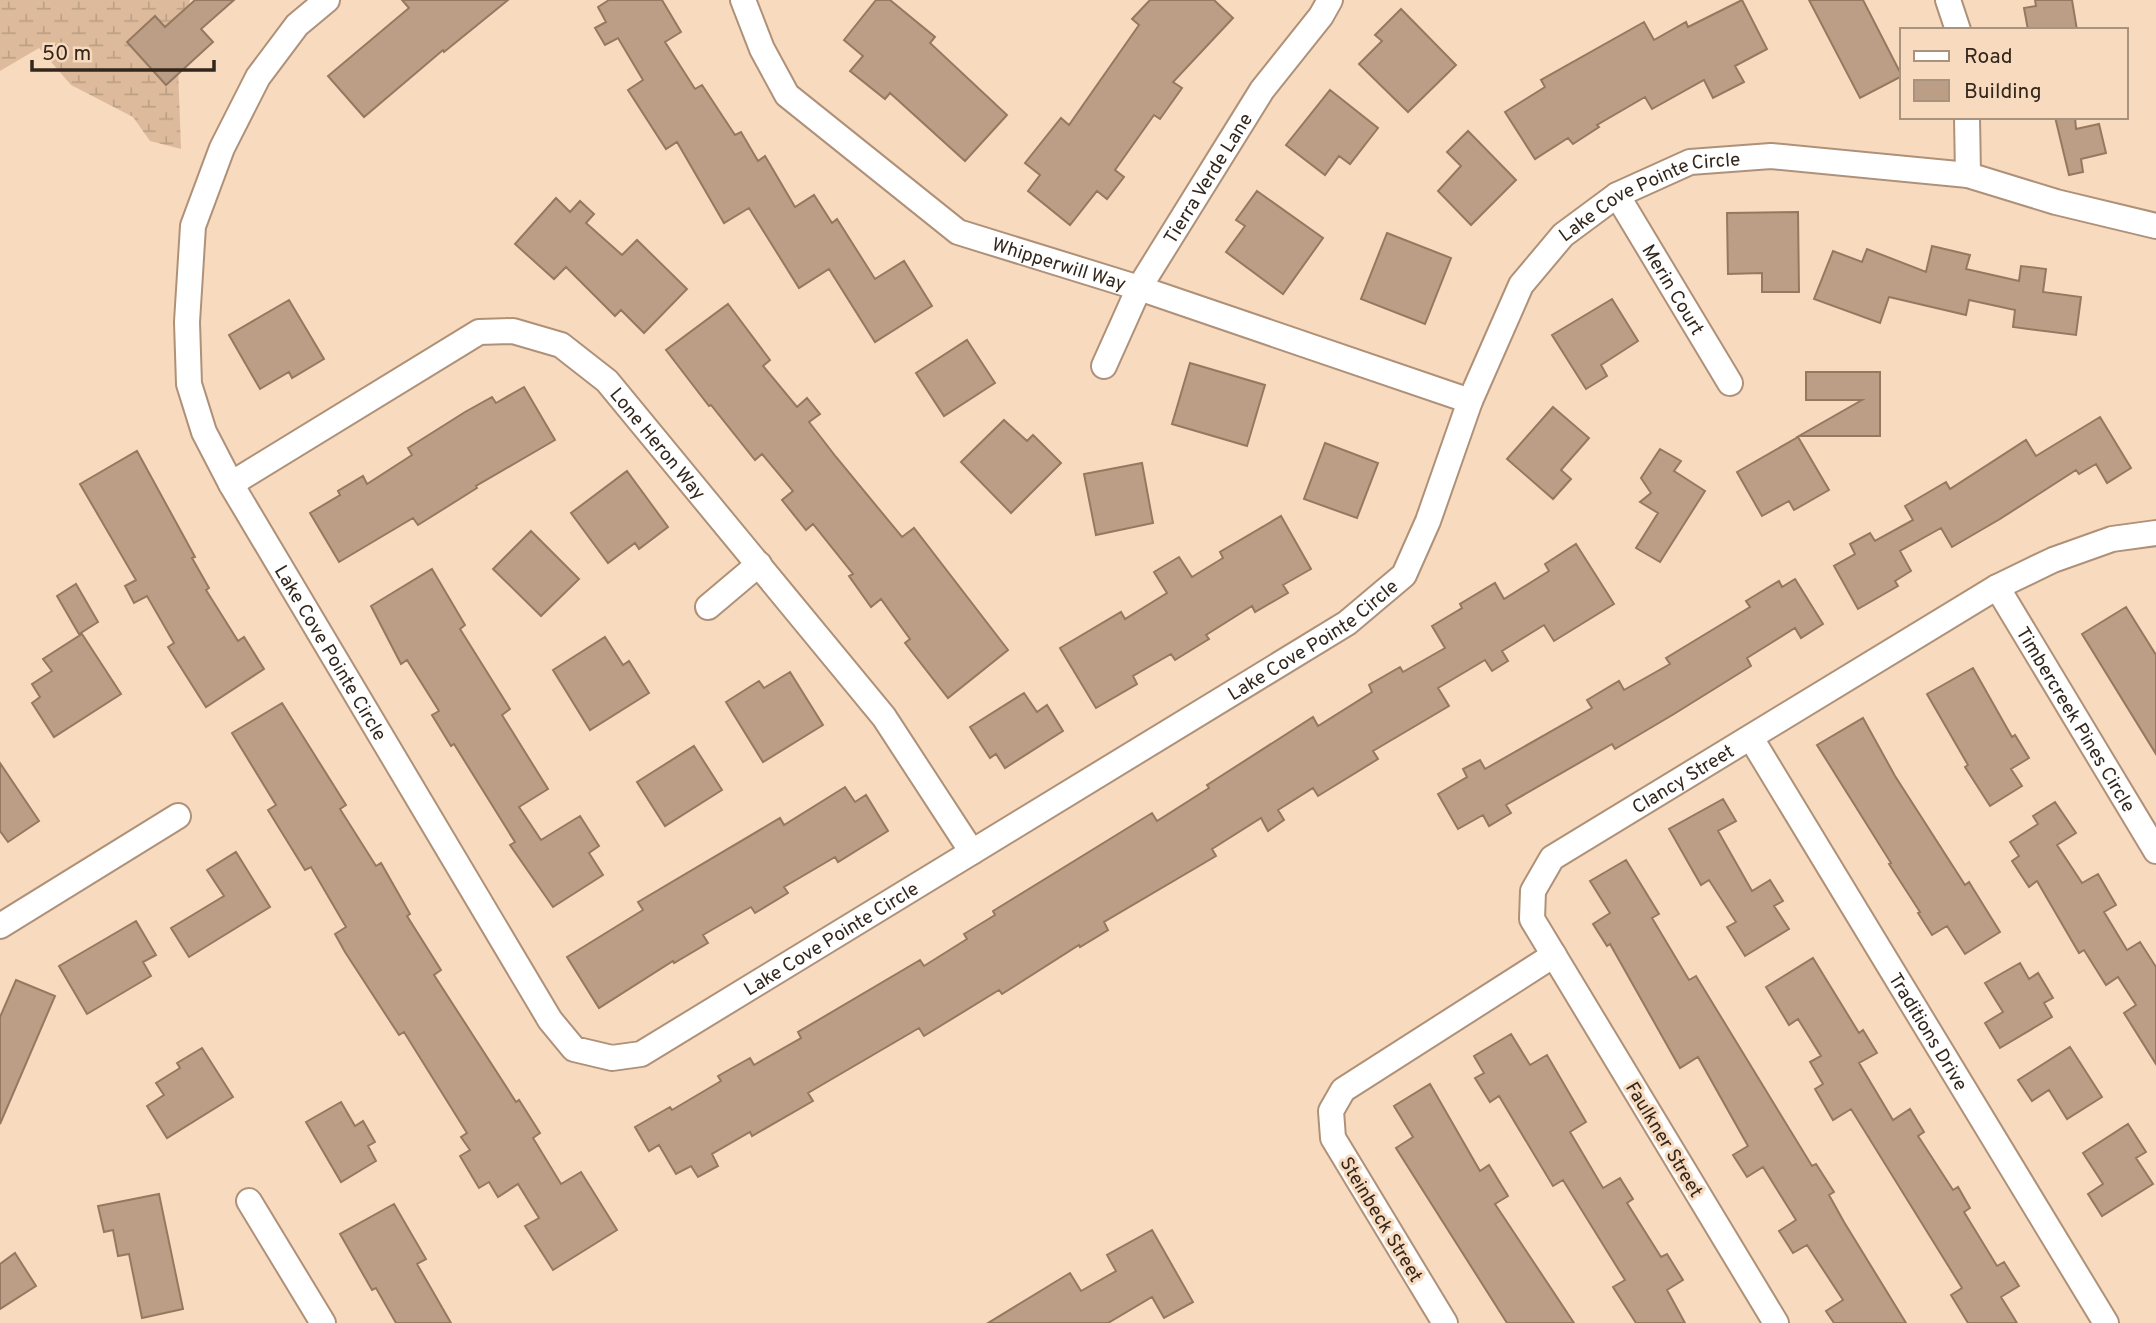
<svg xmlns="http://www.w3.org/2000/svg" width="2156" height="1323" viewBox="0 0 2156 1323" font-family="Overpass,sans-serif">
<defs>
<pattern id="wetland-marsh" width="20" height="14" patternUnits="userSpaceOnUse" patternTransform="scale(1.75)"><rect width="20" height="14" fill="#ddba9b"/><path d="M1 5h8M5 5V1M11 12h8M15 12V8" fill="none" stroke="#bea085"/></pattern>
</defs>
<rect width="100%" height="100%" fill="#f8dabf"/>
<path fill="url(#wetland-marsh)" d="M0 0H190L178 67 181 149 150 141 133 117 71 85 39 48 0 71Z"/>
<path fill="#bb9e85" stroke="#947960" stroke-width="2" d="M195 0H234L201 29 213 42 166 85 127 42 155 16 165 27Z
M402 0H508L444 52 443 50 364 117 328 76 409 8Z
M609 0H662L681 32 665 42 695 89 702 85 735 135 741 132 758 161 765 156 795 207 814 195 832 223 837 219 875 279 904 261 932 306 875 342 829 269 799 288 749 208 724 223 677 142 666 149 628 90 643 80 618 38 605 45 595 28 606 22 598 7Z
M876 0H890L935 37 930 43 1007 115 965 161 890 93 885 99 850 71 863 56 844 40Z
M1150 0H1214L1233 18 1173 82 1182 88 1160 119 1154 115 1115 170 1124 177 1107 199 1097 191 1070 225 1028 191 1040 175 1025 163 1061 118 1069 125 1139 25 1132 19Z
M1742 0 1767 49 1735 66 1744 82 1713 98 1704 80 1652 109 1645 97 1597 125 1599 127 1573 144 1568 138 1535 159 1505 112 1545 87 1541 80 1644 22 1654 40 1686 22 1688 27Z
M1809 0H1863L1902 76 1860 98Z
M2035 0H2072L2077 30H2028L2024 8 2036 6Z
M1401 9 1456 65 1408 112 1359 64 1382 41 1375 35Z
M1330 90 1378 128 1350 164 1339 156 1325 175 1286 145Z
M2055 117H2075L2076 129 2099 124 2106 153 2081 159 2083 172 2069 175Z
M1468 131 1516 180 1471 225 1438 191 1461 166 1447 152Z
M1257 191 1323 238 1283 294 1226 252 1245 226 1236 220Z
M556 198 570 212 580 201 594 214 586 223 622 255 637 240 687 289 644 333 621 310 615 316 566 267 554 279 515 244Z
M1798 212 1799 292H1762V273L1728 274 1727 213Z
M1387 233 1451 258 1425 324 1361 299Z
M1932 246 1970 255 1966 269 2019 281 2021 266 2046 269 2043 292 2081 297 2076 335 2013 327 2015 310 1969 300 1966 315 1889 297 1880 323 1814 299 1833 251 1862 262 1867 249 1926 272Z
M1612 299 1638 341 1601 365 1607 376 1586 389 1552 335Z
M289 300 324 359 292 378 289 372 260 389 229 335Z
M728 304 770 360 763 366 797 407 807 398 820 414 809 422 836 457 902 537 914 528 1008 650 948 698 905 643 910 639 881 599 871 607 849 576 853 574 813 524 806 530 782 500 793 491 762 454 755 460 711 405 709 406 666 350Z
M967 340 995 383 944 416 916 373Z
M1190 363 1265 385 1247 446 1172 424Z
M1806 372H1880V436H1799L1862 400H1806Z
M524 387 555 440 476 486 477 488 418 525 413 518 339 562 310 513 340 495 338 491 363 476 367 484 412 455 408 448 465 412 492 397 496 403Z
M1553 407 1589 438 1561 470 1571 479 1553 499 1507 459Z
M2100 417 2131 468 2107 483 2096 464 2079 474 2076 470 2000 519 1952 547 1941 528 1900 551 1911 571 1895 581 1898 586 1858 609 1834 566 1855 554 1850 544 1870 533 1875 541 1913 520 1905 506 1946 482 1950 489 2026 440 2036 456Z
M1004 420 1027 441 1033 435 1061 463 1011 513 961 462Z
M1798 437 1829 490 1794 510 1789 501 1762 516 1737 472Z
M1325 443 1378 463 1357 518 1304 499Z
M1660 449 1681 461 1674 471 1705 491 1660 562 1636 548 1658 513 1640 502 1651 493 1641 478Z
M137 451 195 557 192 558 209 588 206 590 238 641 244 637 264 669 206 707 168 647 174 643 147 596 134 603 125 586 136 580 80 484Z
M1142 463 1153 523 1096 535 1084 474Z
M627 471 668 527 639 549 635 543 608 563 571 513Z
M1281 516 1311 569 1283 585 1288 593 1255 612 1252 606 1206 635 1209 639 1175 660 1171 654 1133 676 1137 684 1096 708 1060 648 1121 612 1125 619 1167 593 1154 572 1179 557 1192 577 1223 558 1220 552Z
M531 531 579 579 541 616 493 569Z
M1576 544 1614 604 1554 641 1544 625 1502 651 1508 661 1492 671 1485 660 1438 688 1449 706 1373 751 1378 759 1318 796 1313 788 1278 810 1284 820 1268 831 1261 818 1212 849 1216 856 1104 922 1108 930 1080 947 1079 945 1002 994 999 990 924 1036 919 1028 808 1093 813 1101 752 1136 750 1132 712 1154 718 1166 698 1177 691 1166 676 1174 659 1145 649 1151 635 1127 670 1107 672 1110 721 1081 718 1076 750 1058 754 1065 801 1038 798 1032 920 960 924 966 967 939 964 934 995 915 993 911 1152 813 1157 821 1209 788 1207 785 1313 717 1318 726 1372 692 1369 685 1400 667 1403 672 1445 648 1432 626 1462 608 1460 604 1495 583 1504 599 1549 571 1545 564Z
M432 569 465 625 460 629 510 709 502 715 548 789 519 807 541 840 580 816 599 846 589 853 603 875 553 907 510 845 515 842 454 744 451 746 432 715 439 711 407 660 401 664 371 606Z
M1795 579 1823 624 1801 638 1795 628 1747 658 1751 666 1674 714 1615 749 1612 744 1506 805 1511 813 1489 826 1483 815 1458 829 1438 794 1467 777 1463 769 1480 760 1485 769 1592 708 1587 700 1619 681 1624 690 1670 664 1666 658 1750 607 1746 601 1779 581 1782 587Z
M76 584 98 622 79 634 57 596Z
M2126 607 2156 655V754L2082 634Z
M82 634 121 694 54 737 32 703 40 697 32 684 52 671 43 659Z
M605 637 623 665 629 661 649 693 590 730 553 670Z
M1973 668 2012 737 2015 735 2029 758 2011 769 2022 786 1990 806 1965 767 1968 765 1927 694Z
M790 672 823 725 763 762 726 702 759 681 764 688Z
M1024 693 1037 712 1047 705 1063 731 1005 768 996 754 990 758 970 727Z
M282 703 346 805 340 809 376 866 381 863 410 914 407 916 441 970 434 975 516 1102 519 1100 540 1133 533 1138 561 1184 581 1172 617 1230 553 1270 525 1226 539 1218 518 1184 498 1197 489 1182 479 1188 460 1156 470 1150 461 1137 467 1133 404 1032 399 1035 345 952 335 934 346 927 311 867 305 870 268 810 276 805 232 733Z
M1863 718 1895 776 1965 885 1969 882 2000 932 1965 954 1947 926 1932 935 1918 913 1920 912 1889 864 1891 863 1817 745Z
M694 746 722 790 665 826 637 782Z
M0 763 39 821 8 842 0 831Z
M845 787 855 802 866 795 888 831 838 862 835 857 784 887 788 893 755 913 751 907 703 935 708 943 674 963 673 961 599 1008 567 957 643 910 638 902 780 818 784 825Z
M1723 799 1736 821 1718 831 1752 891 1770 880 1783 901 1774 906 1789 929 1745 956 1727 927 1736 922 1709 880 1701 885 1669 829Z
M2055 802 2076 833 2057 845 2082 883 2098 874 2116 905 2104 912 2127 950 2140 942 2156 967V1064L2124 1013 2136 1005 2118 977 2106 985 2084 950 2079 953 2037 881 2029 887 2012 861 2019 856 2010 842 2038 824 2033 816Z
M236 852 270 907 189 957 171 928 224 896 207 870Z
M1626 860 1659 914 1652 918 1689 980 1696 976 1812 1166 1816 1164 1834 1192 1829 1195 1844 1222 1906 1323H1834L1826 1311 1843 1300 1807 1245 1793 1253 1779 1231 1796 1220 1763 1167 1747 1177 1733 1155 1748 1146 1698 1057 1680 1068 1610 944 1607 946 1593 924 1610 913 1590 881Z
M136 921 156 955 143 962 151 976 87 1014 59 966Z
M1813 958 1859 1033 1863 1030 1877 1053 1859 1063 1893 1120 1910 1109 1924 1132 1918 1136 1953 1190 1958 1187 1970 1208 1964 1212 1997 1266 2004 1262 2019 1286 2001 1297 2017 1323H1968L1951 1295 1962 1288 1851 1109 1833 1120 1815 1089 1823 1084 1810 1062 1821 1056 1798 1019 1789 1025 1766 987Z
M2020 963 2029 979 2038 973 2053 998 2044 1003 2052 1017 2000 1048 1985 1023 2003 1012 1985 983Z
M16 980 55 996 0 1124V1017Z
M1511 1034 1530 1065 1547 1055 1586 1122 1570 1132 1603 1188 1620 1178 1633 1199 1627 1203 1661 1257 1667 1254 1683 1280 1667 1290 1685 1323H1636L1613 1287 1625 1280 1563 1180 1553 1186 1499 1096 1490 1102 1475 1078 1484 1073 1474 1056Z
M2070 1047 2102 1097 2067 1119 2049 1090 2032 1101 2018 1080Z
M202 1048 233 1097 167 1138 147 1106 164 1095 156 1083 180 1068 177 1063Z
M1430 1084 1480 1171 1489 1165 1508 1196 1495 1204 1574 1323H1507L1396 1148 1413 1137 1394 1106Z
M341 1102 355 1126 363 1121 375 1142 368 1146 376 1161 341 1182 306 1122Z
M2128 1124 2146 1152 2136 1158 2153 1184 2102 1216 2088 1194 2103 1184 2083 1153Z
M159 1194 183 1309 142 1318 129 1254 118 1256 113 1230 104 1232 98 1206Z
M394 1204 426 1259 417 1264 451 1323H396L376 1288 372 1290 340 1234Z
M1152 1230 1193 1302 1164 1318 1152 1297 1108 1323H988L1070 1273 1081 1291 1116 1271 1107 1255Z
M15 1253 36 1286 0 1309V1264Z"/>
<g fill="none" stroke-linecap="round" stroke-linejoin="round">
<g stroke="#ae9178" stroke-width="28">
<g id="minor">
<path id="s1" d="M327 0 297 25 258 77 222 148 193 226 187 322 189 384 204 432 231 484 550 1020 574 1049 612 1058 641 1054 1347 623 1404 575 1428 521 1470 401 1521 285 1563 235 1617 195 1690 162 1771 156 1968 175 2056 202 2156 226"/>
<path id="s2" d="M743 0 762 49 787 95 958 232 1139 288 1470 401"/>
<path d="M1948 0 1958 30"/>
<path d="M1967 117 1968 175"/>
<path id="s3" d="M1617 195 1730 383"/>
<path id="s4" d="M1104 366 1139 288 1262 90 1321 16 1330 0"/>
<path id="s5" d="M231 484 479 332 513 331 561 345 607 381 884 717 972 852"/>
<path id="s6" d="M1997 587 2156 851"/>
<path d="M708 607 759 564"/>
<path id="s7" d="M1751 738 2106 1323"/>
<path d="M0 926 178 816"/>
<path d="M249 1201 323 1323"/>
<path d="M1445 1323 1333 1138 1331 1111 1343 1090 1554 955"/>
<path id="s8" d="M1776 1323 1532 919 1533 891 1552 858 1997 587 2053 560 2112 539 2156 533"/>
</g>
</g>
<use href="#minor" stroke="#fff" stroke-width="24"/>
</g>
<g text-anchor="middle" stroke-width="6" stroke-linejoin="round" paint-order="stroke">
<g font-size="19" fill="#33271d" stroke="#f8dabf">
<text dy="7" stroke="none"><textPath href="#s4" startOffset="215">Tierra Verde Lane</textPath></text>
<text dy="7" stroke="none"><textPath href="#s1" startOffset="2641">Lake Cove Pointe Circle</textPath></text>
<text dy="7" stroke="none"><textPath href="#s2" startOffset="430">Whipperwill Way</textPath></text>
<text dy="7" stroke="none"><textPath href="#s3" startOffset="110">Merin Court</textPath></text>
<text dy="7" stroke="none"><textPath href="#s5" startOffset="514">Lone Heron Way</textPath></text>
<text dy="7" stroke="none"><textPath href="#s1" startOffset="2053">Lake Cove Pointe Circle</textPath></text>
<text dy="7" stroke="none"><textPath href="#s1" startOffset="730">Lake Cove Pointe Circle</textPath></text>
<text dy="7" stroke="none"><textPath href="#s6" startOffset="154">Timbercreek Pines Circle</textPath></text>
<text dy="7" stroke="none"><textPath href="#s8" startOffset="691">Clancy Street</textPath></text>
<text dy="7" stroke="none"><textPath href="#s1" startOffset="1486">Lake Cove Pointe Circle</textPath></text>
<text dy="7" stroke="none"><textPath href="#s7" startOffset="343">Traditions Drive</textPath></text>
<text transform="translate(1665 1139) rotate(59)" y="7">Faulkner Street</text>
<text transform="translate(1382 1219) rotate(59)" y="7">Steinbeck Street</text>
</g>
</g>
<rect x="1900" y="28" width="228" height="91" fill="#f8dabf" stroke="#a9927e" stroke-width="2"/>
<rect x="1914" y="51" width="35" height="10" fill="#ffffff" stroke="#a9927e" stroke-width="2"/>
<text x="1964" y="63" font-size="21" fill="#33271d">Road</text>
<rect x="1914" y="80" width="35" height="21" fill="#bb9e85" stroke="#a9927e" stroke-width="2"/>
<text x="1964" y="98" font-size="21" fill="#33271d">Building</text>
<path d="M32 60v10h182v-10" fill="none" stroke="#33271d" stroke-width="3.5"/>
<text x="42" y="60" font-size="21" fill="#33271d" stroke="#f8dabf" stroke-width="5" paint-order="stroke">50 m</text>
</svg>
